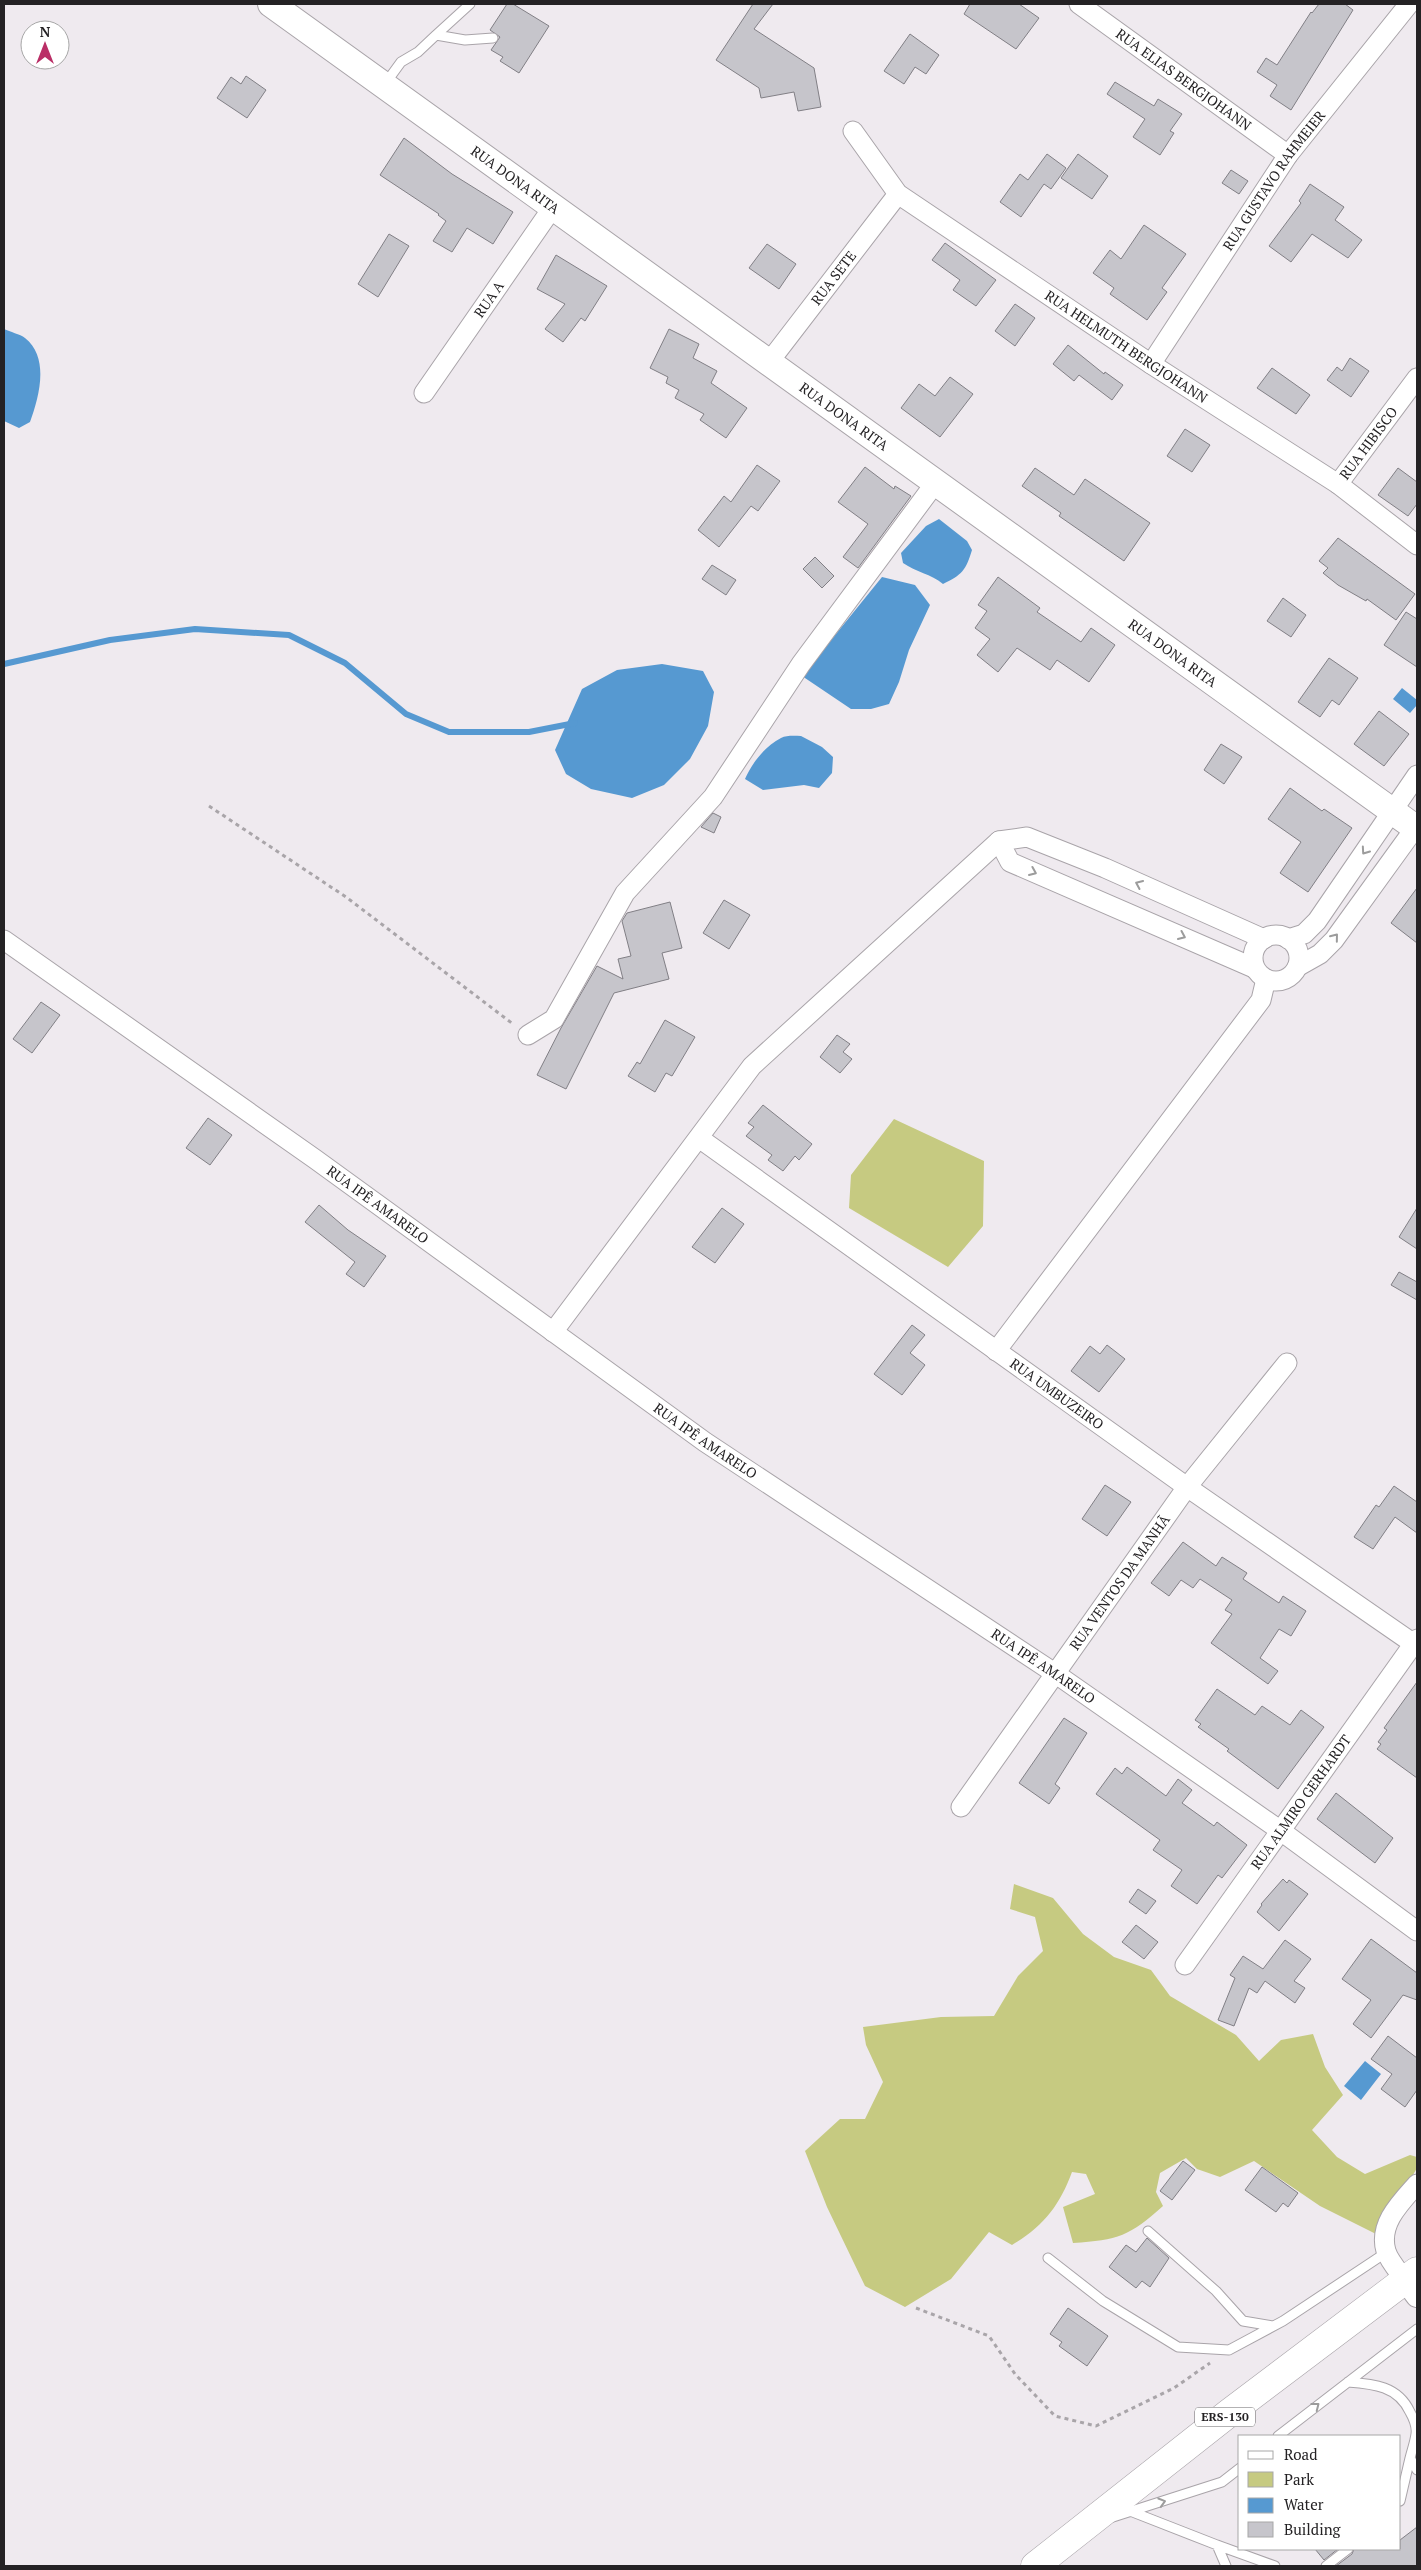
<svg xmlns="http://www.w3.org/2000/svg" width="1421" height="2570" viewBox="0 0 1421 2570" font-family="'PT Serif',serif">
<rect width="100%" height="100%" fill="#efeaef"/>
<path fill="#c6ca81" d="M894 1119 984 1161 983 1226 948 1267 849 1208 851 1175Z
M1014 1884 1053 1898 1083 1934 1114 1957 1151 1970 1170 1996 1236 2035 1259 2061 1281 2040 1313 2034 1325 2067 1343 2095 1312 2130 1337 2157 1365 2174 1410 2155 1417 2157V2168L1378 2235 1320 2206 1254 2161 1220 2177 1197 2169 1186 2158 1160 2173 1156 2192 1163 2206C1130 2236 1118 2240 1073 2243L1063 2207 1095 2194 1086 2174 1072 2172C1060 2205 1043 2227 1012 2245L989 2232 951 2279 905 2307 865 2286 827 2207 805 2151 840 2119H865L883 2082 866 2045 863 2027 941 2017 994 2016 1018 1976 1043 1951 1035 1917 1010 1909Z"/>
<path fill="#5699d1" d="M4 329C10 332 20 334 25 338 50 358 39 397 30 422L19 428 4 421Z
M939 519 967 541 972 550C966 570 962 575 943 584 931 574 916 572 903 563L901 553 926 526Z
M882 577 915 585 930 605 909 650 899 682 889 704 871 709H851L802 676Z
M662 664 703 671 714 692 708 726 690 759 664 785 632 798 591 789 566 774 555 750 582 689 617 670Z
M1402 688 1417 700V705L1410 713 1393 699Z
M801 736 822 747 833 757 832 773 819 788 804 785 763 790 745 779C752 763 765 746 781 738 787 735 795 736 801 736Z
M1365 2061 1381 2074 1361 2100 1344 2086Z"/>
<g fill="none" stroke-linecap="round" stroke-linejoin="round">
<path stroke="#5699d1" stroke-width="6" d="M4 664 110 640 195 629 289 635 345 663 406 714 449 732H529L575 723"/>
</g>
<path fill="#c6c5cb" stroke="#817f85" d="M507 4H513L549 26 519 73 500 61 503 57 491 50 500 37 490 30Z
M753 4H773L754 29 814 68 821 107 798 111 794 92 761 98 759 88 716 60Z
M970 4H1019L1039 18 1016 49 964 14Z
M1319 4H1345L1353 10 1291 110 1270 96 1277 85 1257 72 1266 58 1277 65 1311 12 1312 13Z
M910 34 939 55 926 74 915 67 904 84 884 71Z
M246 76 266 90 247 118 217 98 231 77 241 84Z
M1115 82 1154 106 1158 99 1182 114 1170 131 1174 133 1160 155 1133 137 1145 119 1107 94Z
M404 138 452 174 513 212 493 244 467 228 452 252 433 241 446 221 438 215 439 214 380 175Z
M1047 154 1066 168 1051 189 1044 184 1021 217 1000 202 1020 174 1028 180Z
M1078 154 1108 176 1092 199 1061 178Z
M1231 170 1248 181 1239 194 1222 183Z
M1310 184 1344 207 1335 220 1362 240 1348 258 1312 234 1291 262 1269 246 1301 203 1299 201Z
M1144 225 1186 254 1162 288 1167 292 1147 320 1110 294 1114 288 1093 273 1110 250 1121 259Z
M389 234 409 246 378 297 358 284Z
M945 243 996 280 976 306 953 290 960 280 932 260Z
M767 244 796 264 779 289 749 268Z
M556 255 607 286 585 321 581 318 563 342 545 329 565 304 537 289Z
M1015 304 1035 318 1015 346 995 331Z
M669 329 699 344 693 358 717 371 711 383 747 408 726 438 700 420 704 414 675 398 679 390 666 383 668 377 650 368Z
M1068 345 1104 374 1105 372 1123 385 1112 400 1079 375 1074 381 1053 364Z
M1350 358 1369 371 1351 397 1327 380 1337 367 1342 371Z
M1272 368 1310 395 1296 414 1257 388Z
M950 377 973 394 940 437 901 408 919 384 935 396Z
M1185 429 1210 445 1192 472 1167 456Z
M757 465 780 481 758 511 751 506 719 547 698 530 724 496 731 502Z
M865 467 894 489 895 486 911 496 858 568 843 557 868 524 838 502Z
M1035 468 1074 495 1085 479 1150 523 1124 561 1059 516 1061 513 1022 486Z
M1398 468 1417 482V504L1408 516 1378 495Z
M1338 538 1415 594 1396 620 1367 599 1366 601 1338 585 1323 573 1328 568 1319 561Z
M815 557 834 576 822 588 803 569Z
M712 565 736 580 726 595 702 579Z
M998 577 1040 608 1037 612 1081 642 1091 628 1115 645 1089 682 1057 660 1050 670 1017 648 998 672 977 655 990 639 975 628 987 611 978 605Z
M1283 598 1306 615 1291 637 1267 621Z
M1406 612 1417 619V667L1384 645Z
M1329 658 1358 678 1339 705 1332 700 1320 717 1298 702Z
M1379 711 1409 734 1384 766 1354 744Z
M1221 744 1242 757 1224 784 1204 770Z
M1290 788 1322 811 1324 809 1352 828 1308 892 1280 873 1301 842 1268 819Z
M713 813 721 817 714 833 701 827Z
M1417 888V943L1391 923Z
M724 900 750 915 729 949 703 933Z
M670 902 682 948 662 953 669 979 614 993 566 1089 537 1075 561 1028 597 966 623 979 618 959 631 956 622 921 627 913Z
M41 1002 60 1015 32 1053 13 1039Z
M665 1020 695 1037 672 1076 666 1073 655 1092 628 1076 637 1062 640 1064Z
M837 1035 850 1044 843 1052 852 1059 840 1073 820 1057Z
M763 1105 812 1144 799 1160 795 1156 783 1171 768 1160 772 1155 746 1136 754 1127 748 1123Z
M208 1118 232 1135 210 1165 186 1148Z
M319 1205 348 1230 386 1256 364 1287 346 1274 355 1262 305 1222Z
M722 1208 744 1224 715 1263 692 1247Z
M1417 1208V1249L1399 1237Z
M1399 1272 1417 1282V1300L1391 1285Z
M912 1325 925 1335 910 1353 925 1365 902 1395 874 1374Z
M1107 1345 1125 1359 1099 1392 1071 1371 1090 1346 1100 1354Z
M1105 1485 1131 1502 1107 1536 1082 1519Z
M1394 1486 1417 1502V1533L1395 1517 1373 1549 1354 1537 1376 1505 1379 1507Z
M1183 1542 1216 1566 1222 1557 1247 1573 1243 1579 1279 1603 1283 1596 1306 1611 1291 1636 1279 1629 1260 1658 1278 1671 1268 1684 1211 1643 1232 1614 1225 1610 1232 1600 1200 1579 1193 1588 1181 1580 1169 1596 1151 1583Z
M1417 1682V1778L1377 1749 1381 1744 1378 1742 1387 1730 1384 1728Z
M1217 1689 1255 1715 1262 1706 1290 1725 1301 1710 1324 1727 1278 1789 1227 1751 1229 1749 1198 1727 1201 1724 1195 1720Z
M1064 1718 1087 1733 1055 1784 1060 1788 1049 1804 1019 1783Z
M1127 1767 1166 1796 1178 1779 1192 1790 1182 1803 1214 1826 1217 1822 1247 1845 1222 1878 1218 1875 1197 1904 1171 1886 1182 1870 1153 1850 1160 1840 1096 1794 1115 1768 1122 1774Z
M1336 1793 1393 1838 1375 1863 1317 1819Z
M1283 1879 1287 1883 1289 1880 1308 1894 1279 1931 1257 1912 1262 1905 1261 1904Z
M1138 1889 1156 1901 1146 1914 1129 1902Z
M1136 1925 1158 1942 1144 1959 1122 1942Z
M1371 1939 1417 1973V2000L1403 1995 1371 2038 1353 2024 1371 2000 1342 1979Z
M1285 1940 1311 1959 1294 1981 1305 1988 1295 2003 1265 1981 1257 1993 1249 1988 1234 2026 1218 2020 1235 1978 1230 1975 1243 1956 1263 1969Z
M1388 2036 1417 2058V2090L1405 2107 1381 2089 1392 2074 1371 2059Z
M1183 2161 1195 2170 1172 2200 1160 2191Z
M1262 2167 1298 2193 1288 2207 1283 2203 1276 2212 1245 2190Z
M1147 2238 1169 2258 1150 2287 1142 2281 1136 2288 1109 2267 1126 2245 1136 2252Z
M1068 2308 1108 2336 1087 2366 1059 2346 1062 2342 1050 2334Z
M1417 2527V2566H1336L1352 2554 1354 2549H1400V2540Z
M1315 2549H1338L1324 2560Z"/>
<g fill="none" stroke-linecap="round" stroke-linejoin="round">
<g stroke="#a9a4a9" stroke-width="11">
<path id="service" d="M436 35 470 4
M385 84 401 62 418 52 436 35 465 40 493 38
M1148 2231 1216 2291 1243 2321 1273 2326
M1048 2258 1103 2301 1178 2347 1229 2350 1283 2321 1387 2252
M1348 2382C1374 2384 1398 2386 1410 2412 1414 2419 1417 2427 1416 2434 1415 2442 1412 2450 1410 2458L1417 2470
M1278 2436 1417 2329
M1400 2501 1410 2458
M1130 2511 1217 2545 1226 2566
M1113 2517 1222 2482 1240 2468
M1217 2545 1275 2566
M1326 2566 1348 2549"/>
</g>
<g stroke="#a9a4a9" stroke-width="21">
<g id="minor">
<path id="s1" d="M1079 4 1288 155"/>
<path id="s2" d="M853 131 898 194 1151 364 1338 484 1417 545"/>
<path id="s3" d="M769 362 898 194"/>
<path id="s4" d="M1151 364 1288 155 1409 4"/>
<path id="s5" d="M424 393 553 207"/>
<path id="s6" d="M1338 484 1417 378"/>
<path d="M999 841 1010 862 1254 968"/>
<circle cx="1276" cy="958" r="23"/>
<path d="M1288 939 1304 934 1317 921 1417 775"/>
<path id="s7" d="M4 940 315 1159 705 1442 1056 1674 1281 1831 1417 1931"/>
<path d="M1297 967 1320 954 1334 940 1415 828"/>
<path d="M528 1035 554 1019 625 893 713 797 801 664 936 482"/>
<path id="s8" d="M699 1138 1187 1487 1417 1646"/>
<path d="M553 1332 752 1066 999 841 1027 837 1105 868 1264 939"/>
<path d="M996 1351 1261 1000 1266 979"/>
<path id="s9" d="M961 1807 1187 1487 1287 1363"/>
<path id="s10" d="M1185 1965 1417 1639"/>
<path d="M1405 2280C1399 2272 1389 2261 1386 2251 1378 2224 1401 2202 1417 2184"/>
</g>
</g>
<g stroke="#a9a4a9" stroke-width="24">
<path id="tertiary" d="M1405 2280 1417 2296"/>
</g>
<g stroke="#a9a4a9" stroke-width="28">
<g id="secondary">
<path id="s11" d="M271 4 1417 829"/>
</g>
</g>
<g stroke="#a9a4a9" stroke-width="29">
<path id="primary" d="M1035 2566 1229 2413 1417 2271"/>
</g>
<path stroke="#a9a5a9" stroke-width="3" stroke-dasharray="4 4" stroke-linecap="butt" d="M209 806 346 897 513 1024
M916 2308 989 2336 1015 2374 1055 2416 1096 2426 1174 2388 1210 2363"/>
<use href="#service" stroke="#fff" stroke-width="9"/>
<use href="#minor" stroke="#fff" stroke-width="19"/>
<use href="#tertiary" stroke="#fff" stroke-width="22"/>
<use href="#secondary" stroke="#fff" stroke-width="26"/>
<use href="#primary" stroke="#fff" stroke-width="28"/>
</g>
<defs><path id="oneway-chevron" d="M-2-3.5L2.5 0L-2 3.5" fill="none" stroke-width="1.6" stroke-linecap="round" stroke-linejoin="round" transform="scale(1.25)"/></defs>
<g stroke="#9c9c9c">
<use href="#oneway-chevron" transform="translate(1365 851) rotate(125)"/>
<use href="#oneway-chevron" transform="translate(1033 872) rotate(23)"/>
<use href="#oneway-chevron" transform="translate(1139 884) rotate(-156)"/>
<use href="#oneway-chevron" transform="translate(1182 936) rotate(24)"/>
<use href="#oneway-chevron" transform="translate(1335 937) rotate(-51)"/>
<use href="#oneway-chevron" transform="translate(1316 2406) rotate(-38)"/>
<use href="#oneway-chevron" transform="translate(1162 2502) rotate(-17)"/>
</g>
<g text-anchor="middle" stroke-width="4.5" stroke-linejoin="round" paint-order="stroke">
<rect fill="#fff" stroke="#666466" stroke-width="1" x="1195" y="2407.5" width="60" height="19" rx="4"/>
<g font-size="12" font-weight="bold" fill="#242224">
<text x="1225" y="2421">ERS-130</text>
</g>
<g font-size="14" fill="#242224" stroke="#fff">
<text dy="5" stroke="none"><textPath href="#s1" startOffset="129">RUA ELIAS BERGJOHANN</textPath></text>
<text dy="5" stroke="none"><textPath href="#s11" startOffset="301">RUA DONA RITA</textPath></text>
<text dy="5" stroke="none"><textPath href="#s4" startOffset="221">RUA GUSTAVO RAHMEIER</textPath></text>
<text dy="5" stroke="none"><textPath href="#s3" startOffset="106">RUA SETE</textPath></text>
<text dy="5" stroke="none"><textPath href="#s5" startOffset="114">RUA A</textPath></text>
<text dy="5" stroke="none"><textPath href="#s2" startOffset="352">RUA HELMUTH BERGJOHANN</textPath></text>
<text dy="5" stroke="none"><textPath href="#s11" startOffset="706">RUA DONA RITA</textPath></text>
<text dy="5" stroke="none"><textPath href="#s6" startOffset="51">RUA HIBISCO</textPath></text>
<text dy="5" stroke="none"><textPath href="#s11" startOffset="1111">RUA DONA RITA</textPath></text>
<text dy="5" stroke="none"><textPath href="#s7" startOffset="458">RUA IPÊ AMARELO</textPath></text>
<text dy="5" stroke="none"><textPath href="#s8" startOffset="440">RUA UMBUZEIRO</textPath></text>
<text dy="5" stroke="none"><textPath href="#s7" startOffset="862">RUA IPÊ AMARELO</textPath></text>
<text dy="5" stroke="none"><textPath href="#s9" startOffset="275">RUA VENTOS DA MANHÃ</textPath></text>
<text dy="5" stroke="none"><textPath href="#s7" startOffset="1268">RUA IPÊ AMARELO</textPath></text>
<text dy="5" stroke="none"><textPath href="#s10" startOffset="200">RUA ALMIRO GERHARDT</textPath></text>
</g>
</g>
<rect width="1421" height="2570" fill="none" stroke="#242224" stroke-width="10"/>
<rect x="1238" y="2435" width="162" height="115" fill="#ffffff" stroke="#a7a7a7"/>
<rect x="1248" y="2451" width="25" height="8" fill="#ffffff" stroke="#a7a7a7"/>
<text x="1284" y="2460" font-size="15" fill="#242224">Road</text>
<rect x="1248" y="2472" width="25" height="15" fill="#c6ca81" stroke="#a7a7a7"/>
<text x="1284" y="2485" font-size="15" fill="#242224">Park</text>
<rect x="1248" y="2498" width="25" height="15" fill="#5699d1" stroke="#a7a7a7"/>
<text x="1284" y="2510" font-size="15" fill="#242224">Water</text>
<rect x="1248" y="2522" width="25" height="15" fill="#c6c5cb" stroke="#a7a7a7"/>
<text x="1284" y="2535" font-size="15" fill="#242224">Building</text>
<g transform="translate(45 45)"><circle r="24" fill="#ffffff" stroke="#a7a7a7"/>
<path d="M0-4L9 19L0 12L-9 19Z" fill="#ba2e66"/>
<text y="-8" font-size="14" font-weight="bold" text-anchor="middle" fill="#242224">N</text>
</g>
</svg>
